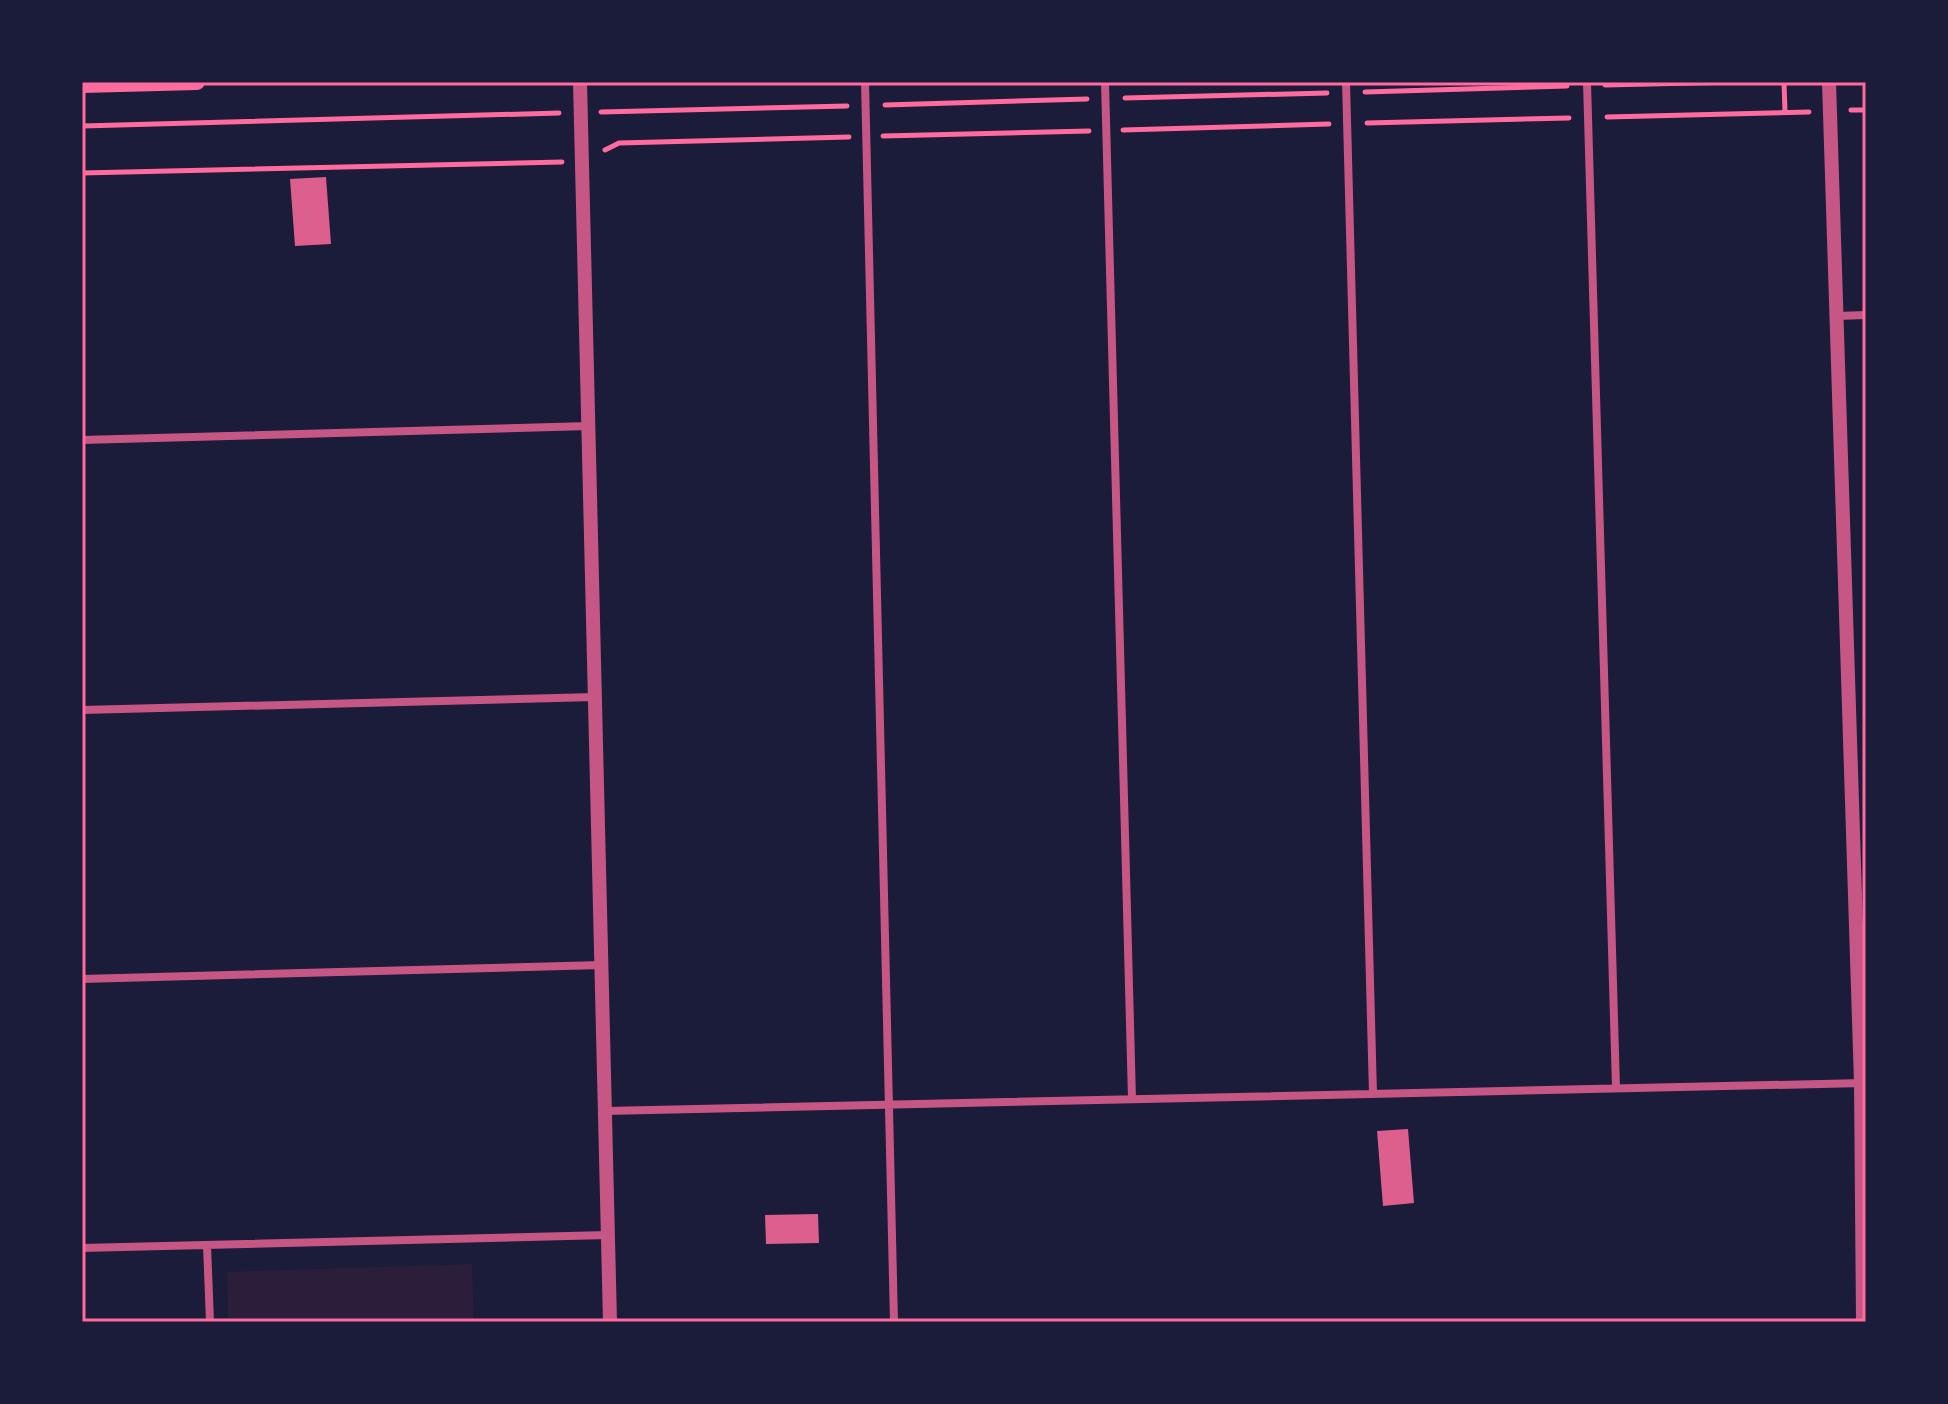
<svg xmlns="http://www.w3.org/2000/svg" width="1948" height="1404" viewBox="0 0 1948 1404" font-family="'Roboto Serif',serif">
<rect width="100%" height="100%" fill="#1b1b3a"/>
<path fill="#2a1e3b" d="M472 1264 474 1322H228L227 1272Z"/>
<path fill="#dd5f8e" d="M326 177 331 244 295 246 290 179Z
M1408 1129 1414 1203 1383 1206 1377 1131Z
M818 1214 819 1243 766 1244 765 1215Z"/>
<g fill="none" stroke-linecap="round" stroke-linejoin="round">
<path stroke="#ff6b9d" stroke-width="5" d="M1784 82 1785 112
M1605 85 1739 82
M1365 92 1567 86
M1125 98 1327 93
M885 105 1087 99
M1851 110H1866
M601 112 847 106
M1607 117 1809 112
M1367 123 1569 118
M82 126 559 113
M1123 130 1329 124
M883 136 1089 131
M605 150 619 143 849 137
M82 173 562 162"/>
<path stroke="#c65784" stroke-width="8" d="M865 82 894 1322
M1105 82 1132 1099
M1346 82 1373 1094
M1587 82 1616 1088
M1837 316 1866 315
M82 440 589 426
M82 710 595 697
M82 979 602 965
M605 1111 1864 1083
M207 1245 210 1322
M82 1248 608 1235"/>
<path stroke="#c65784" stroke-width="14" d="M580 82 610 1322
M1829 82 1861 1083 1863 1322"/>
<path stroke="#ff6b9d" stroke-width="16" d="M82 85 197 82"/>
</g>
<rect width="1948" height="1404" fill="none" stroke="#1b1b3a" stroke-width="168"/>
<rect x="84" y="84" width="1780" height="1236" fill="none" stroke="#ff6b9d" stroke-width="3"/>
</svg>
